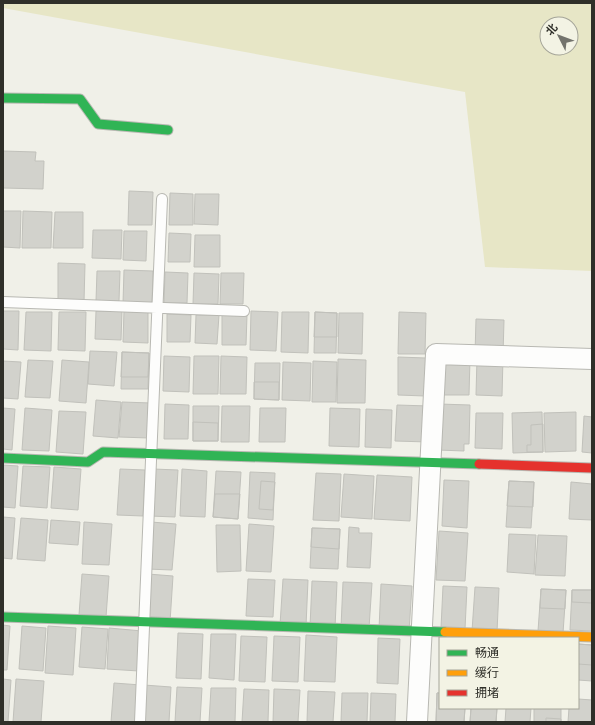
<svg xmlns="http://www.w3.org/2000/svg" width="595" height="725" viewBox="0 0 595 725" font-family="Karla,'Noto Sans SC',sans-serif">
<rect width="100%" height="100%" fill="#f0f0e8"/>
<path fill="#e7e6c6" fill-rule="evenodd" d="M3 3H592V271L485 267 465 92 3 8ZM547 24H571V48H547Z"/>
<path fill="#d2d2cc" stroke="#c1c1bb" d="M3 151 36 152 35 161H44L43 189 3 188Z
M129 191 153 192 152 225H128Z
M170 193 193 194V225H169Z
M195 194H219L218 225 194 224Z
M3 211H21L20 248 3 247Z
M23 211 52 212 51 248H22Z
M55 212H83V248H53Z
M93 230H122L121 259 92 258Z
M124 231H147L146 261 123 260Z
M169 233 191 234 190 262H168Z
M195 235H220V267H194Z
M58 263 85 264 84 302 58 301Z
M124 270 153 271 152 304 123 303Z
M97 271H120L119 301H96Z
M165 272 188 273 187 303H164Z
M194 273 219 274 218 304H193Z
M221 273H244L243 304H220Z
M3 311H19L18 350 3 349Z
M96 311H122L121 340 95 339Z
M124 311 148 312V343L123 342Z
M251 311 278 312 276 351 250 350Z
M26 312H52L51 351 24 350Z
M59 312H86L85 351 58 350Z
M282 312H309L308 353 281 352Z
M315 312 337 313V337H314Z
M315 312 337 313 336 353H314Z
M399 312 426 313 425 354H398Z
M339 313H363L362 354 338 353Z
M167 314 191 315 190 342H167Z
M222 314 247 315 246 345H222Z
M196 315H219L217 344 195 343Z
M476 319 504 320 503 355 475 354Z
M90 351 117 352 114 386 88 384Z
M122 352 149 353 148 377H121Z
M122 352 149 353 148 389H121Z
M164 356 190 357 189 392 163 391Z
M194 356H219L218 394H193Z
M221 356 247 357 246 394H220Z
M398 357 426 358 425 396 398 395Z
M442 358 470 359 469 395H441Z
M477 358H503L502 396 476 395Z
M338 359 366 360 365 403H337Z
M28 360 53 361 50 398 25 397Z
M62 360 89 362 86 403 59 401Z
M3 361 21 362 18 399 3 398Z
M313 361 337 362 336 402H312Z
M283 362 311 363 310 401 282 400Z
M255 363H280L279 400 254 399Z
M254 382H279V400L254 399Z
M96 400 121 402 118 438 93 436Z
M122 402 151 403 149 438 119 437Z
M165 404 189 405 188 439H164Z
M439 404 470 405 469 444H464V451L438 450Z
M397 405 429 406 428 442 395 441Z
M193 406H219L218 441H193Z
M222 406H250L249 442H221Z
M3 408 15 409 12 450 3 449Z
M25 408 52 410 49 451 22 450Z
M260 408H286L285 442H259Z
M330 408 360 409 359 447 329 446Z
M366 409 392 410 391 448 365 447Z
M59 411 86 412 83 454 56 452Z
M542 412 543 452 513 453 512 413Z
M576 412V451L545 452 544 413Z
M476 413H503L502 449 475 448Z
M584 416 592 417V453L582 452Z
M193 422 218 423V441H193Z
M543 424V452H527V445H531V425Z
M3 465 18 466 15 508 3 507Z
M23 466 50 467 47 508 20 506Z
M54 467 81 469 78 510 51 508Z
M120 469 145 470 143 516 117 515Z
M153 469 178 470 175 517 150 516Z
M182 469 207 471 205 517 180 516Z
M216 471 241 472 238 519 213 517Z
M250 472 275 473 273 520 248 518Z
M316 473 341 474 339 521 313 520Z
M344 474 374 476 372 519 341 517Z
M377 475 412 477 410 521 374 519Z
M444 480 469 481 467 528 442 526Z
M261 481 275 482 273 510 259 509Z
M509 481 534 482 533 507 507 506Z
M509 481 534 482 531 528 506 527Z
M571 482 592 484V520L569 519Z
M215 494H240L238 519 213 517Z
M3 517 15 518 12 559 3 558Z
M21 518 48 520 45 561 17 559Z
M51 520 80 522 78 545 49 543Z
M84 522 112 524 109 565 82 564Z
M151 522 176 524 172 570 147 569Z
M249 524 274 526 271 572 246 571Z
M216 525H240L241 571 217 572Z
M349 527 359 528V533H372L370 568 347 567Z
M312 528 340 529 339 549 311 547Z
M312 528 340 529 338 569 310 568Z
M439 531 468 533 465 581 436 580Z
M509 534 536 535 534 574 507 572Z
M538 535 567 536 565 576 535 575Z
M82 574 109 576 106 617 79 615Z
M148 574 173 576 170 622 145 621Z
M248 579 275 580 273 617 246 616Z
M283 579 308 580 306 626 280 625Z
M312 581 337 582 335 628 310 627Z
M343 582 372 583 369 628 341 627Z
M381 584 412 586 409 631 379 629Z
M443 586 467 587 465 629 441 628Z
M475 587 499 588 497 632 472 631Z
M541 589 566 590 565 609 540 608Z
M541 589 566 590 563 633 538 631Z
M572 590H592V603L572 602Z
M572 590H592V631L570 630Z
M3 625 10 626 7 670H3Z
M22 626 46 628 43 671 19 669Z
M48 626 76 628 73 675 45 673Z
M82 627 108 629 105 669 79 667Z
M109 628 142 631 139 671 107 669Z
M178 633 203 634 201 679 176 678Z
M211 634H236L234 680 209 678Z
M306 635 337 637 335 682 304 681Z
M241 636 267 637 265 682 239 681Z
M274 636 300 637 298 682 272 681Z
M378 638 400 639 398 684 377 683Z
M578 644 592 645V665L578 664Z
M578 644 592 645V681L578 680Z
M3 679 11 680 8 722H3Z
M16 679 44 681 41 722H13Z
M114 683 141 685 139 722H111Z
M144 685 171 687 169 722H141Z
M177 687 202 688 200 722H175Z
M211 688H236L235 722H209Z
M244 689 269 690 268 722H242Z
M274 689 300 690 298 722H273Z
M308 691 335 692 333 722H307Z
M342 693H368L367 722H341Z
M371 693 396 694 395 722H370Z
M437 693H440V708H465L464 722H436Z
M437 693H440V708H465L464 722H436Z
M578 699 592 700V722H568L569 708H578Z
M471 708H497L496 722H470Z
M471 708H497L496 722H470Z
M506 708H531L530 722H505Z
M534 708H561V722H534Z
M546 718 561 719V722H546Z"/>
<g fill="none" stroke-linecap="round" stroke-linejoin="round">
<g stroke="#b8b8b2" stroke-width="12">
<path id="lane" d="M3 302 244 311
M140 722 162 199"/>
</g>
<g stroke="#b8b8b2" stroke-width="22">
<path id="street" d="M417 722 436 354 592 359"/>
</g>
<g stroke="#b8b8b2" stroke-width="11">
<path id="fast" d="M3 98 80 99 98 124 168 130
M3 458 88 462 103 452 479 464
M3 617 445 632"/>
</g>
<g stroke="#b8b8b2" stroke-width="11">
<path id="slow" d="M445 632 592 637"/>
</g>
<g stroke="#b8b8b2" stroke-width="11">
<path id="jam" d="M479 464 592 468"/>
</g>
<use href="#lane" stroke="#fdfdfc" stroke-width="10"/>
<use href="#street" stroke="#fdfdfc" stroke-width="20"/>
<use href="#fast" stroke="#30b455" stroke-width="9"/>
<use href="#slow" stroke="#ff9f0a" stroke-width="9"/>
<use href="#jam" stroke="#e5322d" stroke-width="9"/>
</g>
<rect width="595" height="725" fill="none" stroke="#2f2f29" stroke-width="8"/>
<rect x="439" y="637" width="140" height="72" fill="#f3f3e4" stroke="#a5a599"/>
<rect x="447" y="650" width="20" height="6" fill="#30b455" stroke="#a5a599"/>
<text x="475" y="657" font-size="12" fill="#2f2f29">畅通</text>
<rect x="447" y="670" width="20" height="6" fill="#ff9f0a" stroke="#a5a599"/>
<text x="475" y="677" font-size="12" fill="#2f2f29">缓行</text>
<rect x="447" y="690" width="20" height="6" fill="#e5322d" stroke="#a5a599"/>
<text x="475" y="697" font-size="12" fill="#2f2f29">拥堵</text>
<g transform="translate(559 36) rotate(312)"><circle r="19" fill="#f3f3e4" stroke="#a5a599"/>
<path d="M0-3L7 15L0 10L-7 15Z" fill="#73736c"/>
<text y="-6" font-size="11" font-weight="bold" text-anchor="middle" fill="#2f2f29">北</text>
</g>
</svg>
